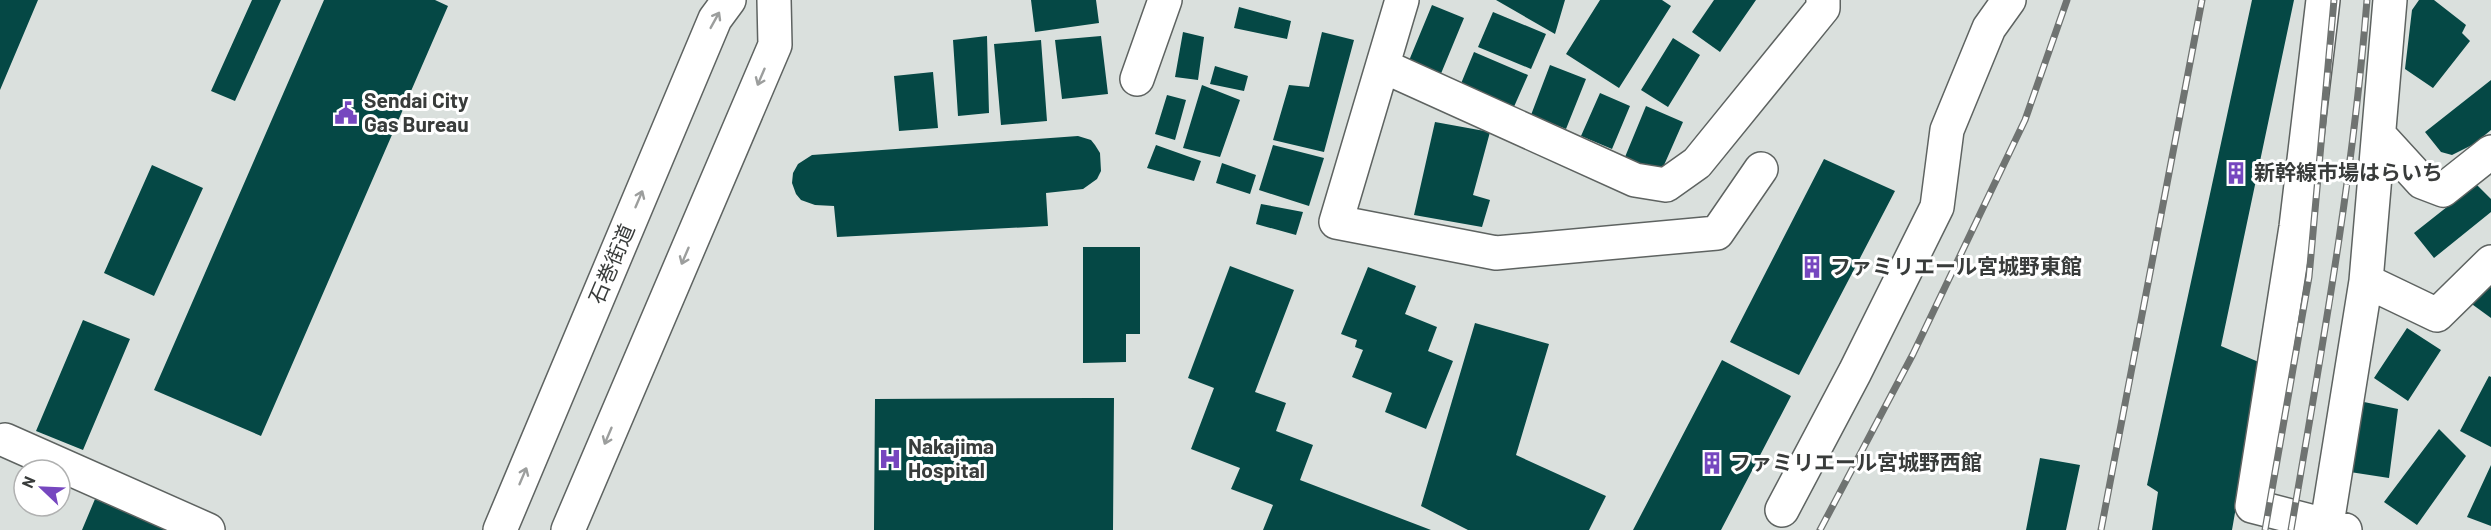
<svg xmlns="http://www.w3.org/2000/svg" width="2491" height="530" viewBox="0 0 2491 530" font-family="Barlow,'Noto Sans JP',sans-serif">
<rect width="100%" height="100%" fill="#dae0dd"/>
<path fill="#054845" d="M0 0H38L0 90Z
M252 0H281L235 101 211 91Z
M324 0H435L448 6 261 436 154 390Z
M1031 0H1096L1099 23 1035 32Z
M1496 0H1565L1555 34Z
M1600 0H1662L1671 6 1619 88 1566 54Z
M1714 0H1756L1720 52 1692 32Z
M2252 0H2294L2221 346 2261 363 2232 530H2152L2158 492 2147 485Z
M2419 0H2434L2466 25 2462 33 2470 41 2433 88 2405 69 2412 10Z
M1432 5 1464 18 1440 76 1408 63Z
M1239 7 1291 21 1287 39 1234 28Z
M1493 12 1546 34 1531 69 1478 47Z
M1183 32 1204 37 1198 80 1175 77Z
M1322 32 1354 40 1324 152 1273 140 1289 85 1309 87Z
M987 36 989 113 958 116 953 40Z
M1101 36 1108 94 1062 99 1055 40Z
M1673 38 1700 55 1668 107 1641 90Z
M1041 40 1047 121 1001 125 994 44Z
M1474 52 1528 75 1513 109 1460 86Z
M1550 65 1586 79 1566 129 1531 115Z
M1215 66 1248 76 1244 91 1210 84Z
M933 72 938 128 899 131 894 76Z
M2491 80V130L2474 144 2452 155 2441 152 2425 132Z
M1202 85 1240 100 1220 157 1183 148Z
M1600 93 1630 106 1612 149 1581 136Z
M1167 95 1186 100 1175 140 1155 134Z
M1646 106 1683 122 1661 172 1625 157Z
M1435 122 1490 132 1473 195 1490 200 1482 227 1414 215Z
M1078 136 1091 140 1095 145 1100 153 1101 171 1097 179 1083 189 1046 193 1048 226 837 237 834 206 815 205 801 200 796 194 792 183 793 173 798 164 812 155Z
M1156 145 1201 161 1194 181 1147 168Z
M1273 145 1324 158 1309 206 1259 190Z
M1824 159 1895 191 1799 375 1730 342Z
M1222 163 1256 175 1250 194 1216 183Z
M152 165 203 188 154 296 104 273Z
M2476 184 2491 199V212L2434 258 2414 233Z
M1261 204 1303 212 1296 235 1256 224Z
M1083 247H1140V334H1126V362L1083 363Z
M1230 266 1294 290 1255 392 1286 403 1276 431 1313 445 1300 480 1431 530H1263L1273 505 1231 489 1240 468 1191 449 1214 388 1188 378Z
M1368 267 1416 286 1405 314 1437 327 1428 351 1453 361 1426 429 1385 412 1392 393 1352 377 1363 350 1355 347 1357 340 1341 334Z
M2491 280V318L2469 302Z
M83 320 130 339 83 450 36 431Z
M1475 323 1549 344 1516 455 1606 496 1589 530H1468L1421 506Z
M2407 328 2441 350 2408 401 2374 378Z
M1722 360 1791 396 1721 530H1633Z
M2489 376 2491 377V447L2460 431Z
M1093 398H1114L1113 530H874L875 399Z
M2364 402 2398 409 2389 478 2350 472Z
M2439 429 2466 456 2417 525 2384 502Z
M2040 458 2080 465 2066 530H2026Z
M2491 465V526L2467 517Z
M95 499 166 530H82Z"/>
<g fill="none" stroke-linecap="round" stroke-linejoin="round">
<g stroke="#5e6361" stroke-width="36">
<path id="minor" d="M1402 0 1336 222 1496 253 1717 233 1761 169
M2323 0 2296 227 2252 506 2345 530
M1383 66 1635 180 1666 185 1697 163 1823 8V0
M1137 79 1165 0
M2379 135 2422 182 2443 190 2491 152
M2366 281 2437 315 2491 262
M5 440 208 530
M1782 510 1855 372 1937 207 1947 130 1989 28 2009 0
M500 530 715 19 729 0
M568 530 775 45 774 0
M2326 530 2366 281 2390 0"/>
</g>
<use href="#minor" stroke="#fff" stroke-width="33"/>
<g stroke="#6f7371" stroke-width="7">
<path id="rail" d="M1820 530 1913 354 2025 120 2067 0
M2101 530 2202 0
M2265 530 2309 277 2334 0
M2291 530C2321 354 2353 178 2367 0"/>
</g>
<use href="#rail" stroke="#fff" stroke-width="4.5" stroke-dasharray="14" stroke-linecap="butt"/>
</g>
<defs><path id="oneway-shaft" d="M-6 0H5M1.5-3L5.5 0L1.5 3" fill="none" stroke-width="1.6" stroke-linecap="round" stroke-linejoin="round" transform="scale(1.5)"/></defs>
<g stroke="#9c9e9d">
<use href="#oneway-shaft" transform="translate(715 20) rotate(-61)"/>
<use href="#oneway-shaft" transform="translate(761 77) rotate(113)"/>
<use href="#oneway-shaft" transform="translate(639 199) rotate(-67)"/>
<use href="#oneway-shaft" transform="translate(685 256) rotate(113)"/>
<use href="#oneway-shaft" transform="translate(608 436) rotate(113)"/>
<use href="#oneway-shaft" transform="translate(523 476) rotate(-67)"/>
</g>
<defs>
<g id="civic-bare" transform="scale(1.8)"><path d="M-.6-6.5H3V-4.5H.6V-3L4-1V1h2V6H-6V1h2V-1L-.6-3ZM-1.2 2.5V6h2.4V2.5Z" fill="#7647bf" stroke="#fff" stroke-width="2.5" paint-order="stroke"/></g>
<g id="building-bare" transform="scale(1.8)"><path d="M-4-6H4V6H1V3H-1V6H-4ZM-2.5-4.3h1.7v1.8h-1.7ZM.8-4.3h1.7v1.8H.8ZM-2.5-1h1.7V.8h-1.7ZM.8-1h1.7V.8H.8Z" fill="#7647bf" stroke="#fff" stroke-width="2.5" paint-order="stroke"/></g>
<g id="hospital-bare" transform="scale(1.8)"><path d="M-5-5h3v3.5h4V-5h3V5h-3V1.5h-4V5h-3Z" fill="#7647bf" stroke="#fff" stroke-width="2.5" paint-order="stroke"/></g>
</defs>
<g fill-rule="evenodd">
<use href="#civic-bare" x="346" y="113"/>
<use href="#building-bare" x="2236" y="173"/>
<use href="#building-bare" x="1812" y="267"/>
<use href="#hospital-bare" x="890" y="459"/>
<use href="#building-bare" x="1712" y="463"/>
</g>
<g text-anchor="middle" stroke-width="6" stroke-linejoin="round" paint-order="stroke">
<g font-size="21" font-weight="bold" fill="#393c3b" stroke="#fff" text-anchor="start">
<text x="364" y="108">Sendai City<tspan x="364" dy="24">Gas Bureau</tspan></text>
<text x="2254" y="180">新幹線市場はらいち</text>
<text x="1830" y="274">ファミリエール宮城野東館</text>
<text x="908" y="454">Nakajima<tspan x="908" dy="24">Hospital</tspan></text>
<text x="1730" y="470">ファミリエール宮城野西館</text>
</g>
<g font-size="21" fill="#393c3b" stroke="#fff">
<text transform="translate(612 264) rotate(-67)" y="7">石巻街道</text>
</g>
</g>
<g transform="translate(42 488) rotate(293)"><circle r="28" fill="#ffffff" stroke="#b0b1b1" stroke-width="1.5"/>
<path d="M0-4.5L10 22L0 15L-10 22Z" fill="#7647bf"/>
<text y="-9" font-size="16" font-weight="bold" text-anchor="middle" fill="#393c3b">N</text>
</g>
</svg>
